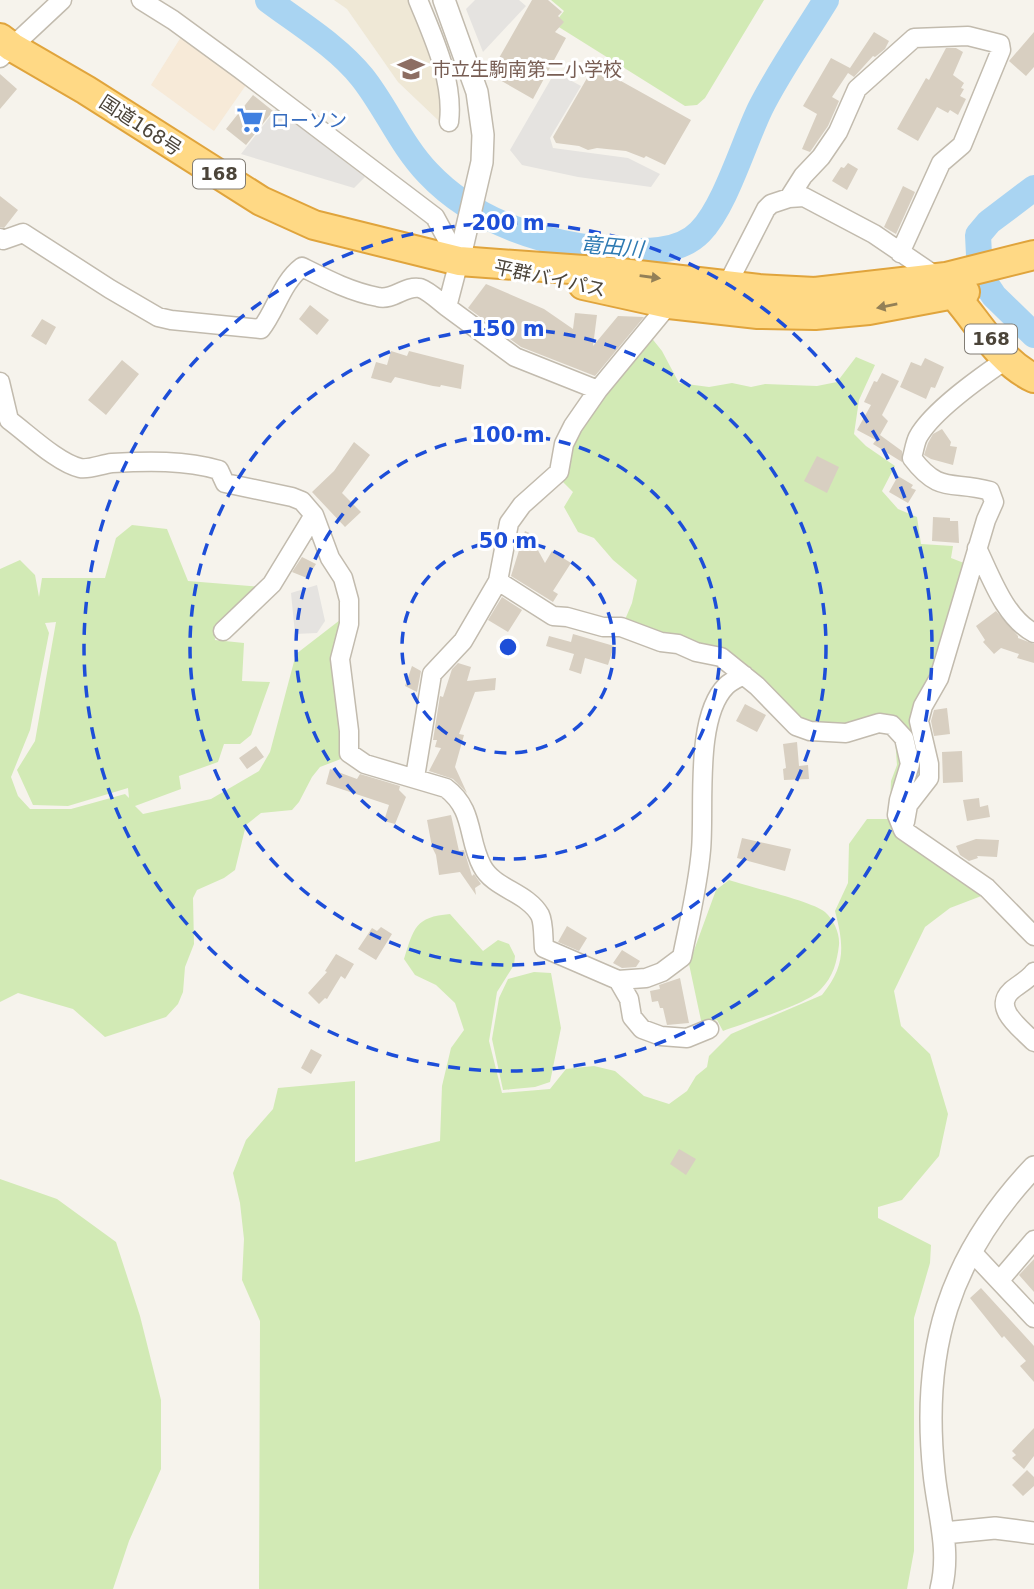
<svg xmlns="http://www.w3.org/2000/svg" width="1034" height="1589" viewBox="0 0 1034 1589" font-family="'DejaVu Sans','Noto Sans JP',sans-serif">
<rect width="100%" height="100%" fill="#f6f3ec"/>
<path fill="#f7ead8" d="M181 37 246 85 214 131 151 85Z"/>
<path fill="#efe8d6" d="M334 0H409L430 56 444 102 439 121 398 82 347 9Z"/>
<path fill="#d2eab5" fill-rule="evenodd" d="M551 0H764L705 98 697 105 685 106 554 24 564 11Z
M650 336 662 351 679 383 709 387 732 383 751 387 765 384 817 386 837 382 856 357 875 365 859 400 854 434 866 446 895 466 882 491 898 509 917 517 921 544 953 546 951 558 964 563 939 660 922 693 923 781 890 804 891 781 897 765 894 725 857 723 818 725 794 717 766 683 723 652 624 622 632 603 637 580 613 560 594 538 578 532 564 507 573 492 563 482 570 442 586 413Z
M132 525 167 529 188 581 262 587 214 626 215 640 244 643 242 681 270 682 251 735 240 744H224L218 762 179 776 181 789 135 806 143 814 211 799 259 771 270 752 296 654 340 620 334 655 346 757 320 767 312 777 299 802 292 810 261 813 246 825 235 870 224 878 197 890 193 898 194 944 185 967 183 992 178 1004 166 1017 105 1037 73 1009 18 993 0 1002V569L20 560 35 575 39 597 42 578H105L116 538ZM56 622 35 741 17 770 33 805 68 806 128 788 129 798 125 794 71 809H30L18 796 11 777 30 730 49 633 45 623Z
M867 819H891V827L905 841 984 895 950 908 925 927 894 991 901 1026 930 1054 948 1114 939 1156 902 1200 878 1207V1218L931 1245 930 1263 914 1318V1551L907 1589H259L260 1321 242 1280 244 1239 240 1203 233 1173 246 1140 273 1109 278 1088 355 1081V1162L440 1141 442 1086 451 1048 464 1030 455 1003 436 985 415 975 404 959C414 928 415 917 450 914L483 951 498 940 509 944 515 956 514 965 497 992 489 1041 502 1093 550 1089 566 1069 594 1066 615 1071 644 1096 669 1104 687 1091 696 1076 707 1067 709 1056 731 1034 822 995C846 965 844 946 835 911L848 883 849 844Z
M729 880C749 887 811 901 825 912 834 920 840 934 839 945 837 962 833 977 821 989 807 1005 746 1022 723 1031L717 1020 702 1025 689 964 716 890Z
M534 972 551 973 561 1028 550 1082 535 1087 503 1090 492 1039 499 998 508 979Z
M0 1179 57 1199 116 1242 140 1316 161 1400V1469L129 1541 113 1589H0Z"/>
<path fill="#e5e3e0" d="M475 0H519L526 6 483 52 466 9Z
M555 72 581 86 550 138 553 148 628 158 660 174 651 187 578 177 522 165 510 150Z
M276 109H277L365 177 354 188 241 154Z
M317 585 325 621 317 633 295 634 291 593Z"/>
<g fill="none" stroke-linecap="round" stroke-linejoin="round">
<path stroke="#a9d4f2" stroke-width="26" d="M268 0C300 24 337 46 362 77 386 107 401 145 428 173 475 223 548 246 615 250 642 252 679 254 700 232 725 207 744 142 760 109 779 71 804 36 826 0
M1034 188 989 222 978 235 980 275 994 296 1034 335"/>
</g>
<path fill="#d8cfc1" d="M532 0H548L562 12 558 16 564 22 555 32 566 38 533 99 498 79 508 63 499 58Z
M874 32 889 41 885 49 875 57 873 56 854 77 848 73 832 97 839 101 828 126 810 152 802 149 817 114 803 106 831 58 850 68Z
M1034 32V67L1026 76 1009 61Z
M946 48H956L963 52 953 75 964 83 961 88 964 89 960 96 966 99 958 115 950 110 948 113 937 107 918 141 897 129 926 78 929 80Z
M594 66 691 120 665 165 646 156 644 158 626 151 597 148 588 150 579 146 556 143 553 137Z
M0 74 17 89 0 109Z
M253 95 273 111 246 145 226 129Z
M848 163 858 169 847 190 832 181 841 167 844 168Z
M903 186 915 192 896 234 884 227Z
M0 196 18 210 4 228 0 227Z
M486 284 544 309 573 329 575 313 597 315 593 346 618 316 644 317 595 376 521 347 468 308Z
M310 305 329 320 317 335 299 319Z
M42 319 56 327 46 345 31 336Z
M391 351 407 356 409 351 464 365 461 389 441 385 440 387 433 386 395 377 391 383 371 378 376 362 387 365Z
M925 358 944 367 935 388 931 387 926 399 900 387 911 362 921 366Z
M122 360 139 374 106 415 88 400Z
M882 373 899 381 882 415 888 421 880 435 902 451V462L873 444 876 440 857 430 871 405 864 402 874 381 877 382Z
M942 429 951 442 950 446 957 447 953 465 931 459 924 455 928 443 933 434Z
M354 442 370 455 342 493 361 512 345 527 312 492 334 471Z
M817 456 839 467 827 493 804 481Z
M898 476 913 485 911 488 916 490 908 503 889 492Z
M933 517 950 518V521H958L959 543 932 541Z
M525 531 536 536 534 543 545 563 552 551 571 563 553 591 558 594 553 602 511 576Z
M302 557 316 564 307 578 292 572Z
M502 597 522 610 508 632 488 620Z
M996 611 1018 636V638L1034 644V663L1017 658 1019 654 1001 648 994 654 983 642 985 640 976 626Z
M573 634 614 646 608 665 585 658 581 674 569 670 574 654 546 646 549 636 571 642Z
M458 663 471 667 467 681 496 678 495 690 475 692 459 734 464 735 455 767 467 793 453 779 429 771 441 748 435 747 437 740H433L440 696 443 697 452 669Z
M412 666 421 671 417 692 405 686Z
M745 704 766 715 757 732 736 721Z
M947 708 950 734 934 736 931 721 934 710Z
M797 742 799 766 808 765 809 779 784 780 783 769 786 768 783 744Z
M256 746 264 757 247 769 239 758Z
M962 751 963 782 943 783 942 752Z
M330 769 357 779 360 774 400 786 399 790 406 797 395 824 384 821 389 805 326 784Z
M979 798 980 807 988 805 990 817 967 821 963 800Z
M451 815 459 851 464 850 472 876 474 874 481 884 475 888 476 895 460 872 439 875 436 855 432 847 427 820Z
M742 838 791 849 785 871 737 858Z
M976 839 999 840 997 857 977 856 978 858 969 861 960 855 956 846Z
M567 926 587 938 579 951 558 942Z
M381 927 392 934 376 960 358 949 372 928 377 931Z
M622 950 640 961 636 967 622 968 613 963Z
M336 954 354 964 345 979 341 976 327 999 325 998 319 1004 308 993 327 972 325 971Z
M680 978 689 1023 667 1025 663 1008H660L658 1001 652 1002 650 991 660 989 659 985Z
M311 1049 322 1055 311 1074 301 1068Z
M679 1149 696 1159 686 1175 670 1164Z
M1034 1259V1292L1019 1275Z
M981 1288 1034 1346V1382L1020 1366 1026 1361 1004 1336 1002 1338 970 1298Z
M1034 1428V1456L1024 1469 1012 1458 1016 1455 1012 1451Z
M1027 1470 1034 1477V1486L1023 1496 1012 1485Z"/>
<g fill="none" stroke-linecap="round" stroke-linejoin="round">
<g stroke="#c2bbae" stroke-width="21">
<path id="minor" d="M141 0 173 20 240 69 435 217 459 261 447 307 515 357 598 390
M418 0C433 37 454 81 449 122
M0 58 62 0
M789 198 803 176 821 157 838 132 857 89 914 38 968 36 1000 44 1001 50 962 145 941 163 900 253
M0 238 3 240 23 233 110 289 158 317 171 320 261 329C276 310 282 282 302 267 326 279 351 292 378 297 393 301 405 285 420 288 429 291 439 301 447 307
M727 285 766 209 771 204 789 198 804 197 874 234 937 277
M0 382 9 420C28 434 58 463 80 468 89 470 102 464 112 463 147 461 185 460 219 470L225 483 292 497 302 501 314 515 330 558 343 578 349 600V624L340 659 349 731V753L365 764 446 788C475 810 467 838 482 866 494 889 527 892 540 915 544 923 543 938 544 948L618 980 646 978 662 972 682 957C689 922 698 886 701 850 705 808 694 718 726 686 731 681 738 678 744 675
M977 548C991 577 1005 618 1034 633
M498 581 553 616 567 617 603 627H621L661 642 678 644 696 652 721 657 757 686 796 726 810 731 846 733 879 723 892 725 904 738 910 764 899 800 897 815 903 830 987 888 1034 936
M223 631 272 584 314 515
M415 777 432 674 463 641 498 581 509 523 522 505 559 472 564 444 573 426 598 390 669 304
M905 822 908 805 929 778V764L919 721 923 706 939 678 986 520 994 502 990 491C952 480 940 495 912 458 914 451 915 443 918 437 933 410 982 376 1007 359
M1034 972C1028 980 1019 984 1011 991 992 1009 1022 1029 1034 1042
M618 980 629 999 632 1017 642 1029 661 1036 687 1038 709 1029
M971 1251 1034 1318
M1000 1280 1034 1240"/>
</g>
<g stroke="#c2bbae" stroke-width="24">
<path id="tertiary" d="M444 0 477 92 483 135 482 162 459 261
M944 1533 995 1528 1034 1533
M941 1589C951 1550 938 1513 934 1473 921 1350 948 1258 1034 1167"/>
</g>
<g stroke="#e0a43c" stroke-width="32">
<path id="trunk" d="M0 38 12 47 86 90 261 201 314 225 459 261 612 272 759 289 815 292 946 277 1034 255
M944 284C974 313 995 360 1034 378
M583 285 669 304 758 314 815 315 869 310 965 292"/>
</g>
<use href="#minor" stroke="#fff" stroke-width="18"/>
<use href="#tertiary" stroke="#fff" stroke-width="21"/>
<use href="#trunk" stroke="#ffd985" stroke-width="28"/>
</g>
<defs><path id="oneway-solid" d="M-6-.8H1V-3.2L6.5 0L1 3.2V.8H-6Z" transform="scale(1.75)"/></defs>
<g fill="#938057">
<use href="#oneway-solid" transform="translate(650 277) rotate(8)"/>
<use href="#oneway-solid" transform="translate(887 306) rotate(169)"/>
</g>
<g fill="none" stroke="#1d4ed8" stroke-width="3.5" stroke-dasharray="12 9">
<circle cx="508" cy="647" r="106"/>
<circle cx="508" cy="647" r="212"/>
<circle cx="508" cy="647" r="318"/>
<circle cx="508" cy="647" r="424"/>
</g>
<defs>
<g id="school-bare" transform="scale(2.1)"><path d="M0-5L7-2L0 1L-7-2ZM-4 1L0 2.5L4 1V4Q0 6-4 4Z" fill="#8d6e63" stroke="#fff" stroke-width="2.5" paint-order="stroke"/></g>
<g id="supermarket-bare" transform="scale(2.1)"><path d="M-6-5.5h2.5l.6 2H6L4.5 2H-2.5L-4.4-4H-6ZM-1.5 3.2a1.3 1.3 0 1 0 .1 0ZM3 3.2a1.3 1.3 0 1 0 .1 0Z" fill="#3f7fe0" stroke="#fff" stroke-width="2.5" paint-order="stroke"/></g>
</defs>
<g fill-rule="evenodd">
<use href="#school-bare" x="411" y="69"/>
<use href="#supermarket-bare" x="250" y="120"/>
</g>
<g text-anchor="middle" stroke-width="6" stroke-linejoin="round" paint-order="stroke">
<g fill="#fff" stroke="#817c74" stroke-width="2">
<rect x="193" y="159.5" width="52" height="29" rx="5"/>
<rect x="965" y="324.5" width="52" height="29" rx="5"/>
</g>
<g font-size="18" font-weight="bold" fill="#4b4439">
<text x="219" y="180">168</text>
<text x="991" y="345">168</text>
</g>
<g font-size="19" fill="#785e54" stroke="#fff" text-anchor="start">
<text x="432" y="76">市立生駒南第二小学校</text>
</g>
<g font-size="19" fill="#366cbe" stroke="#fff" text-anchor="start">
<text x="271" y="127">ローソン</text>
</g>
<g font-size="19" fill="#4b4439" stroke="#fff">
<text transform="translate(141 125) rotate(33)" y="7">国道168号</text>
<text transform="translate(550 278) rotate(12)" y="7">平群バイパス</text>
</g>
<g font-size="21" font-style="italic" fill="#2e7ab2" stroke="#fff">
<text transform="translate(612 247) rotate(5)" y="7">竜田川</text>
</g>
</g>
<circle cx="508" cy="647" r="10" fill="#1d4ed8" stroke="#fff" stroke-width="3.5"/>
<g font-size="21" text-anchor="middle" font-weight="bold" fill="#1d4ed8" stroke="#fff" stroke-width="6" stroke-linejoin="round" paint-order="stroke">
<text x="508" y="230">200 m</text>
<text x="508" y="336">150 m</text>
<text x="508" y="442">100 m</text>
<text x="508" y="548">50 m</text>
</g>
</svg>
